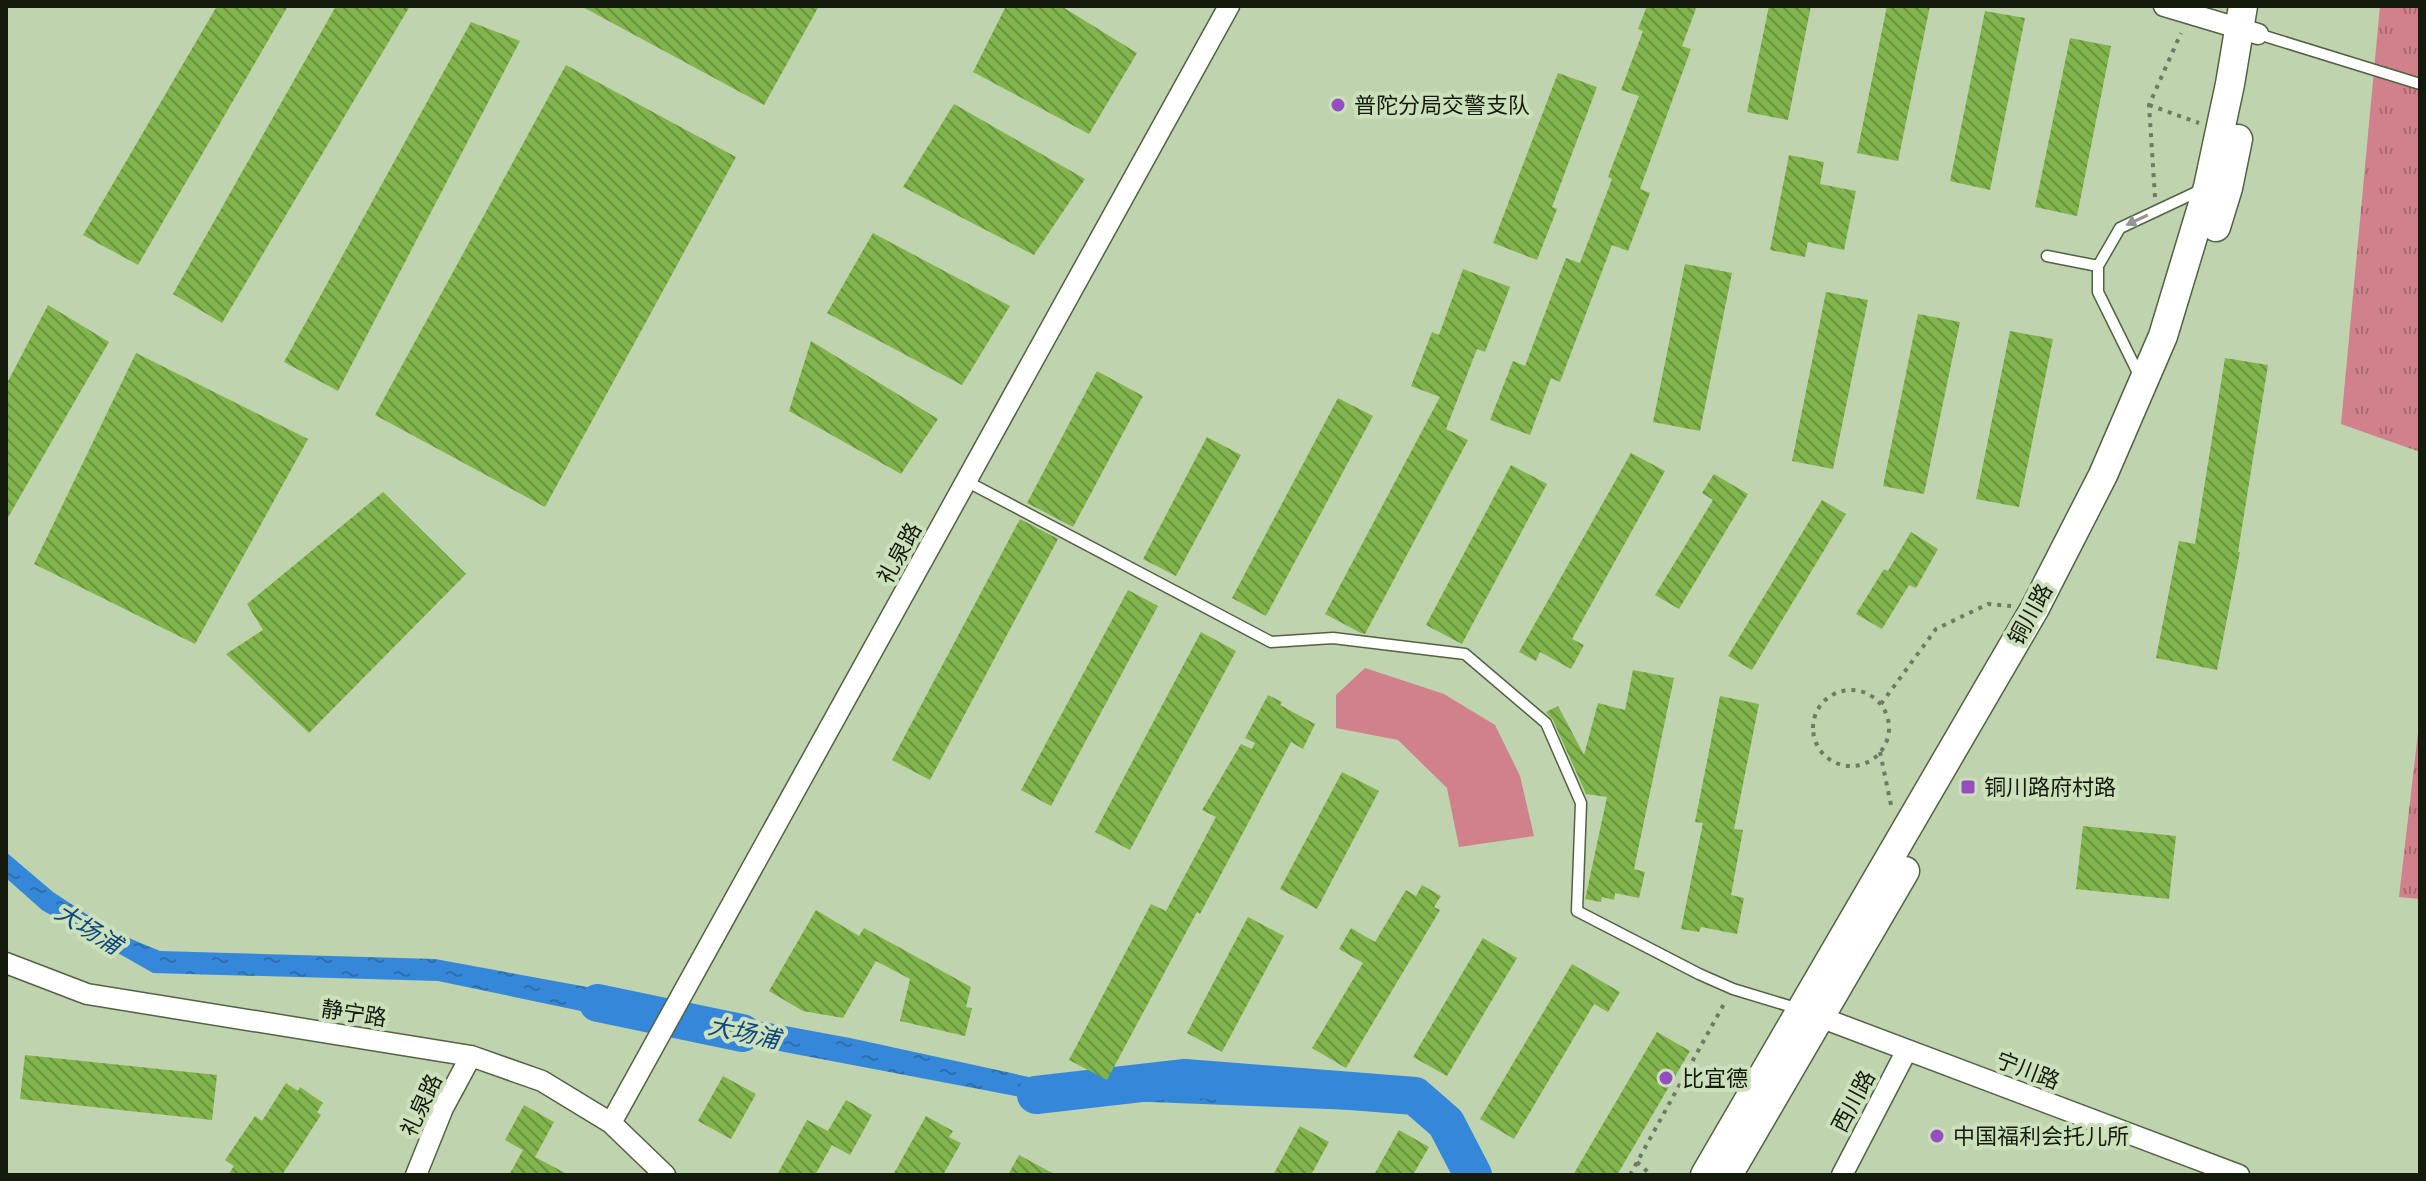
<svg xmlns="http://www.w3.org/2000/svg" width="2426" height="1181" viewBox="0 0 2426 1181" font-family="'Roboto Serif','Noto Sans SC',serif">
<defs>
<pattern id="park-tufts" width="24" height="20" patternUnits="userSpaceOnUse" patternTransform="scale(2)"><rect width="24" height="20" fill="#d0818b"/><path d="M3 7l-1-3M5 7V3M7 7l1-3M15 17l-1-3M17 17v-4M19 17l1-3" fill="none" stroke="#a86970"/></pattern>
<pattern id="water-ripples" width="26" height="14" patternUnits="userSpaceOnUse" patternTransform="scale(2)"><rect width="26" height="14" fill="#3588d9"/><path d="M2 4q2-2 4 0t4 0M15 11q2-2 4 0t4 0" fill="none" stroke="#2c6eae"/></pattern>
<pattern id="building-back-hatch" width="6" height="6" patternUnits="userSpaceOnUse" patternTransform="scale(2)"><rect width="6" height="6" fill="#81b54c"/><path d="M-1 5l2 2M0 0l6 6M5-1l2 2" fill="none" stroke="#68923e"/></pattern>
</defs>
<rect width="100%" height="100%" fill="#bfd3ae"/>
<path fill="#d0818b" d="M1365 668 1444 694 1495 725 1520 776 1534 836 1459 847 1447 788 1398 740 1336 728V695Z"/>
<path fill="url(#park-tufts)" d="M2380 6H2420V452L2341 424Z
M2420 715V899L2399 897Z"/>
<path fill="url(#water-ripples)" d="M6 852 53 892 112 931 160 951 435 959 658 1000 643 1024 438 981 153 973 42 910 6 878Z
M698 1010 850 1038 1084 1089 1185 1078 1415 1096 1464 1123 1491 1175H1469L1451 1134 1408 1112 1021 1097 684 1033Z"/>
<g fill="none" stroke-linecap="round" stroke-linejoin="round">
<path stroke="#3588d9" stroke-width="38" d="M598 1003 742 1033
M1036 1095 1185 1078 1415 1096 1446 1123 1473 1175"/>
</g>
<path fill="url(#building-back-hatch)" d="M217 6H288L138 265 83 235Z
M336 6H410L222 323 173 294Z
M581 6H819L764 105Z
M1006 6H1061L1137 53 1089 134 973 72Z
M1647 6H1697L1682 46 1691 49 1640 189 1650 193 1628 251 1612 245 1560 382 1551 378 1530 435 1490 420 1513 361 1525 366 1566 258 1580 263 1612 179 1608 177 1639 96 1621 90 1643 31 1638 29Z
M1769 6H1811L1788 120 1747 112Z
M1887 6H1930L1898 161 1857 153Z
M1985 11 2025 18 1990 190 1950 181Z
M471 22 520 41 338 391 284 362Z
M2070 38 2111 46 2077 216 2035 207Z
M566 65 736 157 545 507 375 415Z
M1558 73 1597 87 1552 207 1557 209 1537 260 1493 243Z
M954 104 1085 179 1034 255 903 187Z
M1789 155 1824 162 1820 184 1856 191 1844 250 1808 242 1805 257 1770 250Z
M873 233 1010 306 962 385 827 313Z
M1685 264 1732 273 1700 431 1653 422Z
M1463 269 1510 287 1485 352 1477 349 1446 429 1468 440 1365 634 1361 633 1325 614 1440 397 1411 386 1432 332 1439 335Z
M1826 292 1868 300 1833 469 1792 461Z
M48 305 109 342 6 521V385Z
M1918 314 1960 322 1924 494 1883 486Z
M2010 331 2053 339 2019 507 1976 499Z
M811 341 938 419 901 474 789 411Z
M136 353 308 439 195 644 34 564Z
M2225 358 2268 365 2238 552H2240L2217 670 2156 658 2179 541 2195 544Z
M1097 371 1143 396 1073 527 1027 503Z
M1338 398 1373 416 1266 616 1232 598Z
M1207 437 1241 455 1176 576 1143 559Z
M1631 453 1665 471 1572 639 1584 645 1571 669 1540 652 1536 661 1519 652Z
M1511 465 1547 484 1462 644 1426 625Z
M1714 474 1748 494 1679 609 1655 595 1713 500 1702 493Z
M383 492 466 574 309 733 226 654 263 630 247 604Z
M1822 500 1846 514 1752 670 1728 656Z
M1020 519 1058 539 930 780 892 760Z
M1911 532 1938 549 1916 588 1909 585 1882 629 1856 614 1884 569 1888 571Z
M1128 590 1158 606 1051 806 1021 790Z
M1201 632 1236 651 1130 850 1095 832Z
M1633 670 1674 678 1634 869 1645 872 1639 898 1615 893 1614 900 1602 897 1601 902 1585 899 1586 895 1607 797 1586 794 1553 720 1546 712 1558 706 1584 755 1598 703 1625 710Z
M1268 695 1282 702 1280 705 1315 724 1303 749 1291 742 1200 914 1197 912 1107 1080 1069 1060 1151 904 1166 911 1216 817 1202 810 1241 744 1252 749 1255 743 1245 738Z
M1720 696 1759 704 1734 829 1743 830 1731 895 1744 898 1737 934 1701 927 1699 932 1681 929 1703 823 1695 822Z
M1342 772 1379 791 1317 909 1280 889Z
M2083 826 2176 836 2169 899 2076 889Z
M1422 885 1441 896 1434 907 1440 910 1346 1068 1312 1048 1363 963 1339 949 1351 928 1375 942 1406 890 1416 896Z
M816 910 859 936 864 928 971 987 966 1007 972 1008 965 1036 900 1021 910 979 876 961 843 1018 803 1011 769 991Z
M1248 917 1284 936 1222 1052 1187 1033Z
M1483 938 1517 958 1447 1076 1413 1057Z
M1572 964 1620 992 1608 1012 1594 1004 1514 1139 1480 1119Z
M1657 1032 1690 1051 1617 1175H1573Z
M25 1055 217 1075 212 1120 20 1099Z
M723 1076 756 1094 731 1139 698 1121Z
M286 1083 298 1091 300 1087 323 1103 317 1112 321 1115 282 1175H228L234 1166 225 1160 255 1116 262 1121Z
M846 1100 872 1115 850 1155 832 1145 815 1175H777L807 1120 828 1131Z
M524 1105 554 1122 535 1157 569 1175H509L523 1150 505 1140Z
M926 1116 953 1131 949 1137 961 1143 943 1175H893Z
M1300 1126 1329 1142 1311 1175H1273Z
M1399 1130 1429 1147 1413 1175H1374Z
M1019 1155 1056 1175H1008Z"/>
<g fill="none" stroke-linecap="round" stroke-linejoin="round">
<g stroke="#516343" stroke-width="13">
<path id="service" d="M2258 34 2420 84
M2047 256 2098 266
M2140 377 2098 292V266L2120 228 2203 189
M966 481 1271 642 1333 638 1465 654 1546 723 1581 803 1577 911 1699 974 1733 989 1799 1009"/>
</g>
<g stroke="#516343" stroke-width="23">
<path id="minor" d="M2164 6 2258 34
M6 963 87 994 471 1056 542 1081 611 1123 665 1175
M1809 1013 2239 1175
M611 1123 1229 6
M416 1175 443 1108 471 1056
M1842 1175 1907 1050"/>
</g>
<g stroke="#516343" stroke-width="31">
<path id="secondary" d="M2216 227 2228 188 2238 139
M1705 1175 2035 608 2103 475 2163 336 2208 187 2230 84 2243 6
M1728 1175 1905 871"/>
</g>
<path stroke="#6e7b61" stroke-width="4" stroke-dasharray="4 6" stroke-linecap="butt" d="M2149 105 2199 123
M2155 197 2149 105 2181 33
M1813 728a38 38 0 1 1 76 0a38 38 0 1 1-76 0Z
M1881 704 1936 629 1988 604 2011 606
M1880 752 1891 805
M1637 1162 1651 1175
M1630 1175 1725 1002"/>
<use href="#service" stroke="#fff" stroke-width="10"/>
<use href="#minor" stroke="#fff" stroke-width="20"/>
<use href="#secondary" stroke="#fff" stroke-width="28"/>
</g>
<defs><path id="oneway-solid" d="M-6-.8H1V-3.2L6.5 0L1 3.2V.8H-6Z" transform="scale(2)"/></defs>
<use fill="#959892" href="#oneway-solid" transform="translate(2137 220) rotate(155)"/>
<g fill="#964dc0" stroke="#cbe0bb" stroke-width="3">
<circle cx="1338" cy="105" r="8"/>
<rect x="1960" y="779" width="16" height="16" rx="4"/>
<circle cx="1666" cy="1078" r="8"/>
<circle cx="1937" cy="1136" r="8"/>
</g>
<g text-anchor="middle" stroke-width="8" stroke-linejoin="round" paint-order="stroke">
<g font-size="22" fill="#141b0d" stroke="#cbe0bb" text-anchor="start">
<text x="1354" y="113">普陀分局交警支队</text>
<text x="1984" y="795">铜川路府村路</text>
<text x="1682" y="1086">比宜德</text>
<text x="1953" y="1144">中国福利会托儿所</text>
</g>
<g font-size="22" fill="#141b0d" stroke="#cbe0bb">
<text transform="translate(899 553) rotate(-61)" y="8">礼泉路</text>
<text transform="translate(2030 614) rotate(-61)" y="8">铜川路</text>
<text transform="translate(354 1013) rotate(9)" y="8">静宁路</text>
<text transform="translate(2028 1070) rotate(21)" y="8">宁川路</text>
<text transform="translate(1853 1101) rotate(-62)" y="8">西川路</text>
<text transform="translate(421 1105) rotate(-65)" y="8">礼泉路</text>
</g>
<g font-size="24" font-style="italic" fill="#0d477d" stroke="#cbe0bb">
<text transform="translate(88 929) rotate(32)" y="8">大场浦</text>
<text transform="translate(744 1033) rotate(12)" y="8">大场浦</text>
</g>
</g>
<rect width="2426" height="1181" fill="none" stroke="#141b0d" stroke-width="16"/>
</svg>
